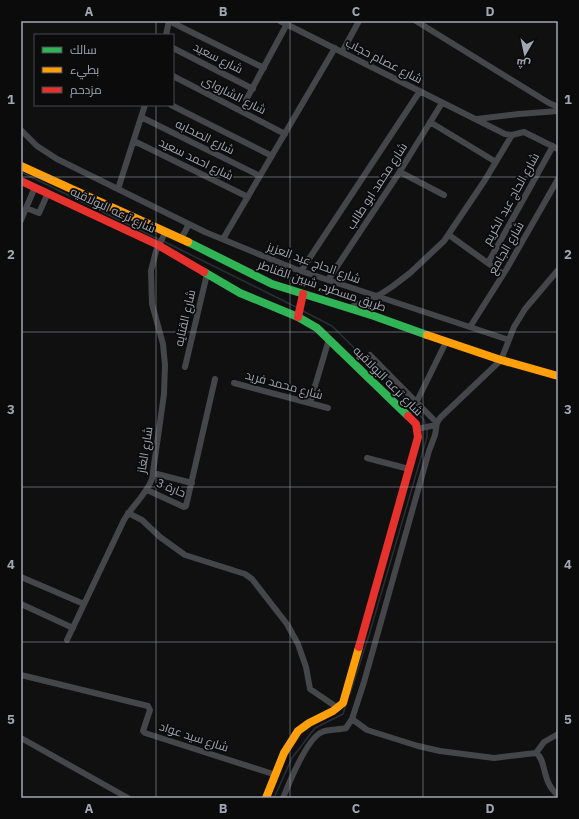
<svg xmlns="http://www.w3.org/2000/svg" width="579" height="819" viewBox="0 0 579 819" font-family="'IBM Plex Sans',Cairo,sans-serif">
<rect width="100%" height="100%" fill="#101011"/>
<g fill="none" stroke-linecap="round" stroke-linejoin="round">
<path stroke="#283035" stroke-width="1.5" d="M21 172 160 240
M163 241 298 308
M303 311 332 326 403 396 424 420 426 426
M350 694 369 635 427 437V429
M274 798 292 758 315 728 343 714 346 705"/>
<path stroke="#454649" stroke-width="6" d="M169 21 264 68
M280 21 505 134 512 135 524 132 558 149
M416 21 549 103 558 107
M166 35 169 21
M173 48 253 89
M342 52 359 21
M173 76 285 134
M246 100 287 24
M171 105 272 156
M141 117 260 176
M477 119 519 114 558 111
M430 122 496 162
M21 130 37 146 57 159 205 232 295 269 509 340
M134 141 248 197
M400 172 444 195
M118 189 145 105
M26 208 39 213 48 193
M21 220 35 187
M449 235 503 274
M181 239 189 224
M223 239 335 48
M488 263 553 146
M301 271 420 91
M328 280 397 176 442 103
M349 308 381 294 393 286 410 273 444 241 485 180 512 135
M470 327 506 270 558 179
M370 355 437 423
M185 367 207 274
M234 383 328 408
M417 401 446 342
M310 403 329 339
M417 429 436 425
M367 458 409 469
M153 473 192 483
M147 490 184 507 186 506 215 379
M128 513 142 520 160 537 185 555 245 574 252 579 287 624 298 644 306 667 310 689 338 708
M21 577 84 604
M21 604 73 628
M67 640 124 520C132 506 146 495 152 479L164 394 165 365 163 344 152 304 151 271 156 251 166 231
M21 675 148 706 150 710 143 731 145 733 276 775
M352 719 367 730 418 746 440 751 494 758 536 753C547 760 541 782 558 795
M21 738 128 798
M536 753 544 742 558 734
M283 798C289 783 307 738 322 732 329 729 339 730 346 728L352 719 364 682 429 451 435 435 437 423 440 418 501 360 514 327 525 309 558 270"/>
<path stroke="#30b455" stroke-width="8" d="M188 242 272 284 374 316 427 335
M204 272 240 293 298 317 317 328 408 416"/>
<path stroke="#ff9f0a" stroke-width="8" d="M21 166 188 242
M427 335 501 360 558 376
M266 798 284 753 298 731 309 723 333 711 343 703 359 647"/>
<path stroke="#e5322d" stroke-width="8" d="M21 181 158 245 204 272
M298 317 303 294
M359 647 418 437 416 424 408 416"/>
</g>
<path fill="none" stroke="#a1a7b2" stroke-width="1" stroke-opacity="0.55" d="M156 21V35M290 21V798M423 21V798M156 105V798M21 177H558M21 332H558M21 487H558M21 642H558"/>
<g text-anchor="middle" stroke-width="3.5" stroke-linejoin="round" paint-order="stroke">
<g font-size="12" fill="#a1a7b2" stroke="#0b0b0c">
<text transform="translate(218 58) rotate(27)" y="4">شارع سعيد</text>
<text transform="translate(384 61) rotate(27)" y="4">شارع عصام حجاب</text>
<text transform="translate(234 95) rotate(27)" y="4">شارع الشارواى</text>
<text transform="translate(205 137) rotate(26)" y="4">شارع الصحابه</text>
<text transform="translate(196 159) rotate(26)" y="4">شارع احمد سعيد</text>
<text transform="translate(377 186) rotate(-57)" y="4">شارع محمد ابو طالب</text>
<text transform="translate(511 199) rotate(-61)" y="4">شارع الحاج عبد الكريم</text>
<text transform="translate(113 210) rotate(25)" y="4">شارع ترعه البولاقيه</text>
<text transform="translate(506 248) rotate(-60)" y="4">شارع الجامع</text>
<text transform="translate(314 263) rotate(20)" y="4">شارع الحاج عبد العزيز</text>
<text transform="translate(322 286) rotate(19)" y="4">طريق مسطرد, شبين القناطر</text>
<text transform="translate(185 318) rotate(-77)" y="4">شارع القنايه</text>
<text transform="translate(388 381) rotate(45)" y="4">شارع ترعه البولاقيه</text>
<text transform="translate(284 385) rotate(15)" y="4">شارع محمد فريد</text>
<text transform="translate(145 450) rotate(-81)" y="4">شارع الغاز</text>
<text transform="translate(171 488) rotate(22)" y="4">حارة 3</text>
<text transform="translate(194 737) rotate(18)" y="4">شارع سيد عواد</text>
</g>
</g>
<rect width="579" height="819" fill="none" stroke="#0b0b0c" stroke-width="44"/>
<rect x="34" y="34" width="140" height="72" fill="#0b0b0c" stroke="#47494e"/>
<rect x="42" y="47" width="20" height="6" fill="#30b455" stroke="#47494e"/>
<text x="70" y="54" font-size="12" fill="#a1a7b2">سالك</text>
<rect x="42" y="67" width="20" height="6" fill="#ff9f0a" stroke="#47494e"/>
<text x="70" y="74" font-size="12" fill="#a1a7b2">بطيء</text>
<rect x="42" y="87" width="20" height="6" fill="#e5322d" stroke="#47494e"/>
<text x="70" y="94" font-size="12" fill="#a1a7b2">مزدحم</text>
<g transform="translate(525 54) rotate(189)" stroke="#0b0b0c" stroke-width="3" paint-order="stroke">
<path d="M0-3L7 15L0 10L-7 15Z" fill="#a1a7b2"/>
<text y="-6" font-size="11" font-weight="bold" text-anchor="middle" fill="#a1a7b2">ش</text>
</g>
<rect x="22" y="22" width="535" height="775" fill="none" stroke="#a1a7b2" stroke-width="1.5"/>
<g font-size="13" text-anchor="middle" font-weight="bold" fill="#a1a7b2">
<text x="89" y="16">A</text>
<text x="223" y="16">B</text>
<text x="356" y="16">C</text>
<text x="490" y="16">D</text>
<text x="11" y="104">1</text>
<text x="568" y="104">1</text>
<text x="11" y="259">2</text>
<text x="568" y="259">2</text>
<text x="11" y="414">3</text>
<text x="568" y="414">3</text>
<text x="11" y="569">4</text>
<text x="568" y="569">4</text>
<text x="11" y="724">5</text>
<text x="568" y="724">5</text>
<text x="89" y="813">A</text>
<text x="223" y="813">B</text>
<text x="356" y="813">C</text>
<text x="490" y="813">D</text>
</g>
</svg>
